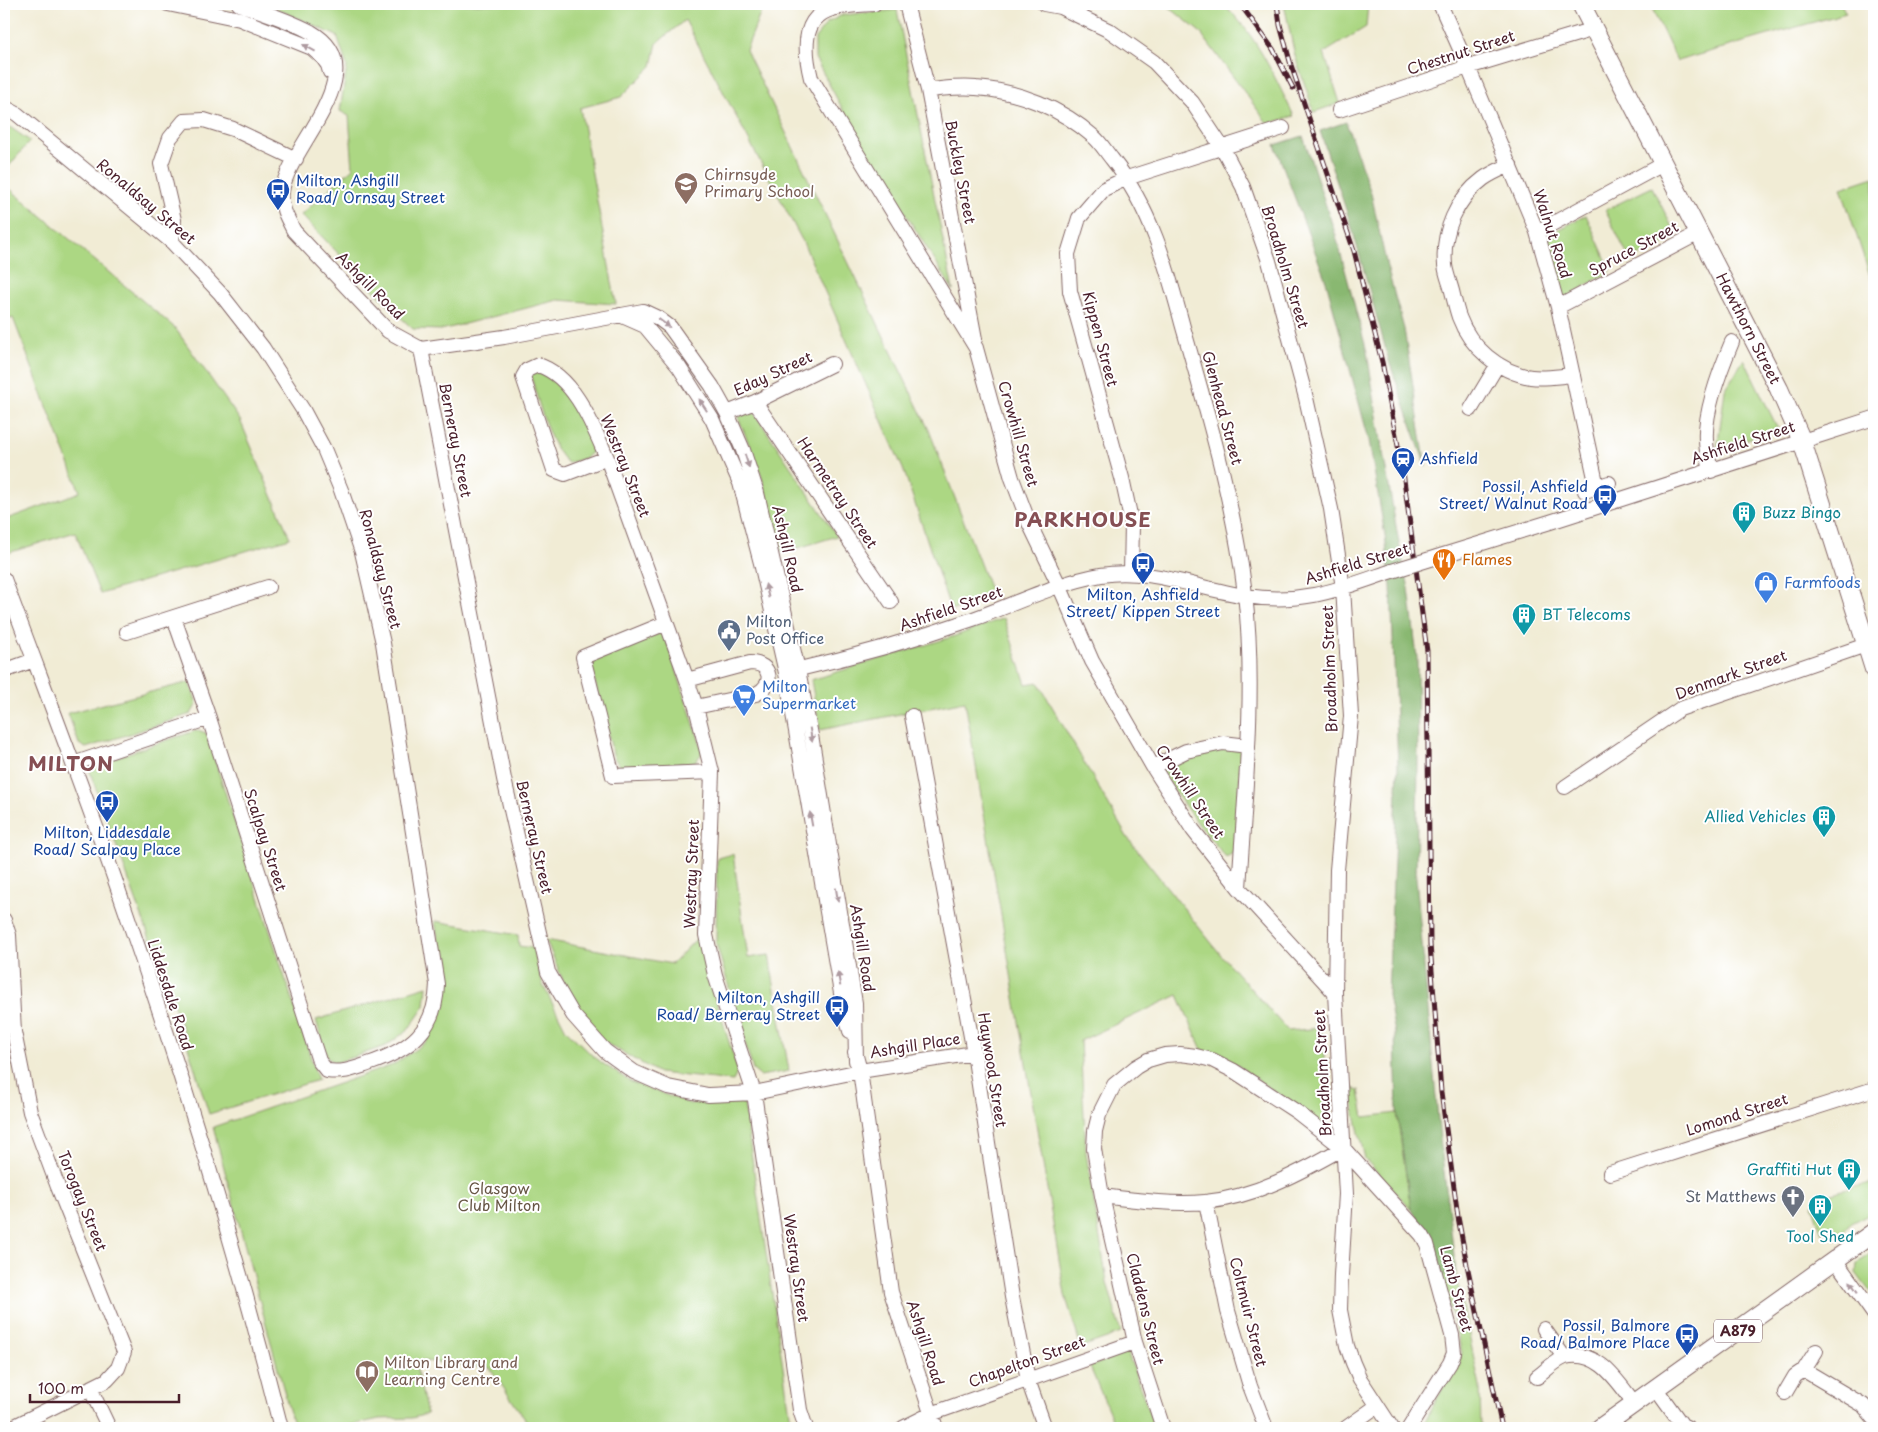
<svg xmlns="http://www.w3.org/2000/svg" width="1878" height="1432" viewBox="0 0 1878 1432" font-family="'Playpen Sans',sans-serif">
<rect width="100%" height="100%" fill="#fff"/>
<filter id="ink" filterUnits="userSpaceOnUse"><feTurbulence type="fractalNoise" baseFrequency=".02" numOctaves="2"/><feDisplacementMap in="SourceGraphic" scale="10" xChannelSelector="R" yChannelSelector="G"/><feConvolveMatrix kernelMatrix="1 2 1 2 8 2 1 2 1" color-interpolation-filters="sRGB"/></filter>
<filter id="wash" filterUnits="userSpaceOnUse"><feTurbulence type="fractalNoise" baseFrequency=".0096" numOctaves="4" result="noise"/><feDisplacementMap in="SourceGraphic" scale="20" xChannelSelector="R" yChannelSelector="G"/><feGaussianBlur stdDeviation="1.12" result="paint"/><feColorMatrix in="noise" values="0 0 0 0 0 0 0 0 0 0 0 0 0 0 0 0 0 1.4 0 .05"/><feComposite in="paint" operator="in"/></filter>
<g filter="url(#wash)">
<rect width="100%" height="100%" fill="#f1ecd5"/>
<path fill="#acd783" stroke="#7b7b57" d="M267 4H764L746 50 929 430 992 595 951 611 904 471 803 242 685 20 657 43 652 66 621 97 580 108 616 304 558 300 441 330 413 329 397 314 301 215 353 168 349 116 340 111 347 66 337 36Z
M1165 4H1223C1256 34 1274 76 1294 116L1268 124 1200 32Z
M1284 4H1368L1366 27 1324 53 1340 103 1314 112 1295 56Z
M1650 4H1841L1846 13 1677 61Z
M897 10 953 290 856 134 815 58V38L827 23 842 15Z
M4 123 30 141 4 172Z
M1874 177V288L1841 188Z
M4 184 175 328 240 420 290 538 100 594 75 532 8 553 4 539V520L80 492 13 318 4 321Z
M1652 187 1677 237 1630 260 1605 210Z
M1586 215 1611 271 1562 300 1545 237Z
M1744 359 1778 429 1717 449 1725 390Z
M535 371 559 383 583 416 595 449 585 458 568 463C549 448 538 399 531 376Z
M753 411 837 536 782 553 761 474 738 417Z
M1004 618 1026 684 1038 682 1127 837 1221 955 1288 1031 1321 1028 1330 1118 1317 1123 1236 1064 1203 1052 1178 995 1080 1041 1086 1153 1107 1282 1121 1333 1081 1347 1065 1295 965 701 820 730 811 680 955 636Z
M664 632 703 752 695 762 622 769 614 758 591 666 598 653Z
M190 682 197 704 191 714 86 748 79 744 68 713Z
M198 730 206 733 318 1080 209 1114 183 1031 90 772 92 765Z
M1241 747 1237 851 1226 857C1202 829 1178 801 1161 767L1185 754Z
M733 854 748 958 769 955 789 1071 760 1076 753 1070 716 943 717 858Z
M435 921 518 935 519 946 533 948 543 985 566 1030 596 1059 631 1082 691 1104 735 1099 744 1104 792 1428H531L490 1368 424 1361 415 1362 427 1414 412 1418 379 1419 339 1428H294L213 1127 393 1065 426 1042 441 1014 445 981Z
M700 935 716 1000 738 1071 733 1081 659 1073 604 1042 575 1009 546 940 672 964Z
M427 986 425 1006 409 1029 386 1046 335 1063 327 1057 316 1020Z
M1352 1088 1359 1090 1364 1117 1397 1113 1411 1209 1365 1159 1355 1115Z
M1874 1182V1211L1849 1224 1837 1240 1833 1230 1822 1234 1812 1204 1822 1200 1820 1196Z
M1874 1251V1297L1856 1273 1857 1263Z
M1456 1273 1480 1387 1481 1428H1421L1462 1353 1442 1275Z
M1127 1351 1155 1428H1116L1090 1367Z"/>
<path fill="#89b871" stroke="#6a6c4e" d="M1346 122 1371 193 1387 267 1404 329 1426 467 1389 361 1352 228 1320 131Z
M1303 136 1336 236 1367 352 1382 447 1401 554 1409 588 1417 658 1418 763 1416 878 1439 1130 1456 1273 1442 1275 1436 1247 1411 1209 1397 1113 1395 1033 1388 995 1398 767 1391 587 1385 536 1369 440 1326 281 1275 145Z"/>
</g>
<g filter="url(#ink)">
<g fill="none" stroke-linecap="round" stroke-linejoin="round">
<g stroke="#846766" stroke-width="16">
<path id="minor" d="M168 4 240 19 312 48 323 58 328 65 330 72
M239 4C263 12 289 20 311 32 377 70 289 145 282 191 280 206 287 218 294 231L388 331 421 349 504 337 643 311 658 318 670 327 712 386 727 413 743 450 757 493 798 670 811 735 855 1003 856 1061
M874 4C861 5 845 5 832 9 800 18 805 54 811 78L976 348 1001 439 1012 478 1029 523 1059 585 1092 661 1153 767 1193 830 1239 888 1335 993
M906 4 928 90 975 339
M1044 4 1060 7 1110 31 1154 62 1192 102 1222 147 1243 187 1269 261 1306 398 1331 509 1343 588 1351 716 1337 870 1335 993 1346 1194 1341 1275 1340 1310 1347 1346 1353 1363 1360 1379 1392 1428
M1440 4 1468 67 1537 232 1558 307 1597 487
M928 90C943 89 960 86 976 88 1019 91 1061 108 1094 137 1101 143 1106 152 1112 159 1151 208 1167 267 1183 327 1208 415 1234 503 1245 594 1256 689 1245 792 1239 888
M4 107 17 114 172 242 220 293 263 348 303 410 324 449 341 490 362 552 383 643 437 984C436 1030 410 1050 368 1064 353 1069 344 1073 327 1071L319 1061 209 718 174 618
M1339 110 1468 67 1594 29
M1510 165C1501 169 1491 173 1483 179 1456 199 1442 232 1445 265 1446 274 1450 283 1452 291 1454 299 1456 308 1459 317 1470 347 1499 372 1531 377 1545 379 1559 376 1573 375
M1537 232 1663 164
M172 242 174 220 161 164 170 138 184 121 204 120 233 129 296 159
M1558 307 1699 233
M620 315 645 326 679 367 712 419 740 483 761 563 786 673 842 999 850 1031
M421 349 504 779 548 972 573 1015 605 1051 634 1072 668 1087 708 1095 754 1093 860 1071 974 1053
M755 402 891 602
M1471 409 1498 364
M727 413 755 402 832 364
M607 458 565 474 554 470 523 377 527 370 538 365C574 376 593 426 607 458L687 680 696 707 712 772 706 935 715 975 754 1093 800 1410 806 1428
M1711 471C1709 461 1706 450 1706 440 1704 412 1721 368 1732 342
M1585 491 1609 483
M1437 557 1550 522 1874 418
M1131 573 1132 524 1122 478 1070 291 1068 254 1079 218 1104 189 1127 178 1283 128
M4 579C45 690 88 800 126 912 185 1082 237 1254 281 1428
M666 623 583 657 613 776 712 772
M127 632 268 587
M4 671 34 660
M791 671C853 657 913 640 973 619 1015 604 1056 583 1101 575 1150 567 1198 589 1246 596 1303 605 1340 589 1392 571
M687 680 750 663C772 663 775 685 756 694L696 707
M912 716 974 1053 1012 1297 1028 1380 1045 1428
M73 764 209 718
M1153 767 1186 751 1223 743 1248 746
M1565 787 1680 709 1866 645
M4 920 9 935 14 1032 30 1112 58 1187 124 1352 118 1368 107 1380 11 1428
M855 1052 860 1071 891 1292 936 1428
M1610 1173 1874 1089
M1102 1196C1136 1200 1171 1205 1205 1202 1255 1197 1301 1172 1343 1148
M1206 1202 1228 1311 1250 1386 1266 1428
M1835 1260 1873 1313H1874
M1544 1329 1564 1357
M1804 1370 1863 1405 1874 1418
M1537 1377C1545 1371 1556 1360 1565 1357 1599 1349 1617 1381 1635 1404
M90 1388 109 1428
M1656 1389 1682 1425 1688 1428
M1785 1393 1795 1376 1804 1370 1816 1351
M903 1428 931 1414 1135 1342
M1163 1428 1135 1342 1102 1196 1094 1149 1095 1131 1099 1115 1114 1085 1136 1067 1148 1060 1165 1055 1180 1054 1196 1056 1212 1060 1234 1071 1297 1112 1343 1148 1422 1235 1427 1244 1452 1335 1454 1353 1450 1363 1409 1428
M1346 1428 1377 1406"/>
</g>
<g stroke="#846766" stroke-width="20">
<g id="major">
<path id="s1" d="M1581 4 1779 389 1802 441 1874 669"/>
<path d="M1600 1428 1874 1232"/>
</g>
</g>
<use href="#minor" stroke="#fff" stroke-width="14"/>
<use href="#major" stroke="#fff" stroke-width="18"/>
<g stroke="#4a1f2b" stroke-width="5">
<path id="rail" d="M1240 4 1273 49 1293 88
M1277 4 1280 25 1291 65 1354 251 1382 362 1403 472 1427 651 1430 944 1441 1092 1458 1217 1467 1265 1502 1428"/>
</g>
<use href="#rail" stroke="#fff" stroke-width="3" stroke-dasharray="9" stroke-linecap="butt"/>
<g stroke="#846766" stroke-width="16" stroke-linecap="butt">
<path id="minor-bridge" d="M1392 571 1437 557"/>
</g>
<use href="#minor-bridge" stroke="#fff" stroke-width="14"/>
</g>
<defs><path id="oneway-solid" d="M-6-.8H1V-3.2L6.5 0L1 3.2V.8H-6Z" transform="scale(1.25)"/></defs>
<g fill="#ae9aa0">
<use href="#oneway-solid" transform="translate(309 48) rotate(-151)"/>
<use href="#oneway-solid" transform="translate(664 323) rotate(37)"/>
<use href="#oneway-solid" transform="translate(703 405) rotate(-123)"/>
<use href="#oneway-solid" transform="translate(747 461) rotate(72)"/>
<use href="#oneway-solid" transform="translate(767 591) rotate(-103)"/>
<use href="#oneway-solid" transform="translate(811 735) rotate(80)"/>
<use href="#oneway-solid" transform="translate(811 819) rotate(-100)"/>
<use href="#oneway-solid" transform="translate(837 895) rotate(81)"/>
<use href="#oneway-solid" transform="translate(839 979) rotate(-100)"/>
<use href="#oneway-solid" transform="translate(1854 1287) rotate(-125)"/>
</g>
</g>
<defs>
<g id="school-pin" transform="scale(1.25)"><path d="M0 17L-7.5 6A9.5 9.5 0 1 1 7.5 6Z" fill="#8d6e63" stroke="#fff"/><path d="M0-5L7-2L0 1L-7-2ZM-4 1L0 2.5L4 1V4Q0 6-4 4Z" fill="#fff"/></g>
<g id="bus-pin" transform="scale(1.25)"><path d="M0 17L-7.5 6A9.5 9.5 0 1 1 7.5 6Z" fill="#1a4fb4" stroke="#fff"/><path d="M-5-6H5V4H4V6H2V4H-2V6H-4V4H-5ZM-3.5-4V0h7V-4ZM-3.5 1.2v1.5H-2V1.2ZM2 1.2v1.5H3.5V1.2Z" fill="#fff"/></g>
<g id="station-pin" transform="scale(1.25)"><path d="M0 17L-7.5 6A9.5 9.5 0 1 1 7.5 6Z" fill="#1a4fb4" stroke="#fff"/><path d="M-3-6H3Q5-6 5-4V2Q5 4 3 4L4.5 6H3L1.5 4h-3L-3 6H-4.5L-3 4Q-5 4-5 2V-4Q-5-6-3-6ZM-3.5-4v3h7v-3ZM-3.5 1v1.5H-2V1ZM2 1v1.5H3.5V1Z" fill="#fff"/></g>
<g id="building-pin" transform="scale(1.25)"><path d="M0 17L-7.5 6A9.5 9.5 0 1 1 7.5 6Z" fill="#0f9aa8" stroke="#fff"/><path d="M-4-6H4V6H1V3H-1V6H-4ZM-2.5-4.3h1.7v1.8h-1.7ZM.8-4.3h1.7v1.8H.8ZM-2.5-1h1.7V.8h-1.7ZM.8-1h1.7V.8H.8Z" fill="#fff"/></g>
<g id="restaurant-pin" transform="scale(1.25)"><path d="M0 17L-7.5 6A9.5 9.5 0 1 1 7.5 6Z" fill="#e8710a" stroke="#fff"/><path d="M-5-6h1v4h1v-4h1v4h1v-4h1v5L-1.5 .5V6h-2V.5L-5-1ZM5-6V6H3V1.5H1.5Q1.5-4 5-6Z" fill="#fff"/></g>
<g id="shop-pin" transform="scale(1.25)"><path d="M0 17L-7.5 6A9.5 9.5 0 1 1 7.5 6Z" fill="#3f7fe0" stroke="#fff"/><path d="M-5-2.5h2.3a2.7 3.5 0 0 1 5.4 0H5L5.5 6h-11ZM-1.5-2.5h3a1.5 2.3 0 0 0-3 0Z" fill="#fff"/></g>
<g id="civic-pin" transform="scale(1.25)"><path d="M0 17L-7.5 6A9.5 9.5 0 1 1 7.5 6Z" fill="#5c6f8a" stroke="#fff"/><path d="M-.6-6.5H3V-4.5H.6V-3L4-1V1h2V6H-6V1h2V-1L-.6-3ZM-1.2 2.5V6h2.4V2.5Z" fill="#fff"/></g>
<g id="supermarket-pin" transform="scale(1.25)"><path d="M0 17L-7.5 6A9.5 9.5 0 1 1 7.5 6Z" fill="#3f7fe0" stroke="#fff"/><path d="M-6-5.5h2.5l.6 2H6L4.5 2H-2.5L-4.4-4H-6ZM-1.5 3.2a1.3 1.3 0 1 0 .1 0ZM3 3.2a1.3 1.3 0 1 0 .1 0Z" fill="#fff"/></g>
<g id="church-pin" transform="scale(1.25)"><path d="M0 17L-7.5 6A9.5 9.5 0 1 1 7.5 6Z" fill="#6b7280" stroke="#fff"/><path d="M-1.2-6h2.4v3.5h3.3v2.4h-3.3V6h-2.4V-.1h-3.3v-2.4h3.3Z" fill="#fff"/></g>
<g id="library-pin" transform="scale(1.25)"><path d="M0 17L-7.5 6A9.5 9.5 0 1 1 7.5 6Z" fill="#8d6e63" stroke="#fff"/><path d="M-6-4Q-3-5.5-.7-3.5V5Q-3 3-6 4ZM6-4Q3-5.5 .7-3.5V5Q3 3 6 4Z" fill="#fff"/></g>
</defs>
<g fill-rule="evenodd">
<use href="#school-pin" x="686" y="184"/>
<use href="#bus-pin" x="278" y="190"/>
<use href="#station-pin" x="1403" y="459"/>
<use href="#bus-pin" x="1605" y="496"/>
<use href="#building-pin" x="1744" y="513"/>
<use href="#restaurant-pin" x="1444" y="560"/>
<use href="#bus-pin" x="1143" y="564"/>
<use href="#shop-pin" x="1766" y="583"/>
<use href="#building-pin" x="1524" y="615"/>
<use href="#civic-pin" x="729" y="631"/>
<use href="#supermarket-pin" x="744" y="696"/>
<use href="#bus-pin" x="107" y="802"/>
<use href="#building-pin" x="1824" y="817"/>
<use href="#bus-pin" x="837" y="1007"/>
<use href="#building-pin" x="1849" y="1170"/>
<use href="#church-pin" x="1793" y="1197"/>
<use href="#building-pin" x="1820" y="1206"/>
<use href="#bus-pin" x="1687" y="1335"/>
<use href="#library-pin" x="367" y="1372"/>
</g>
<g text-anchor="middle" stroke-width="4" stroke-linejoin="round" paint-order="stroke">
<rect fill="#fff" stroke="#80626b" stroke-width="1" x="1714" y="1319.5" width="48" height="23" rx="4"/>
<g font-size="14" font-weight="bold" fill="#4a1f2b">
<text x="1738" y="1336">A879</text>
</g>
<g font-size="15" fill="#4a1f2b" stroke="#fff">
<text transform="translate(1461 53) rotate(-18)" y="5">Chestnut Street</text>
<text transform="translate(960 172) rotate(79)" y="5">Buckley Street</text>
<text transform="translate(146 202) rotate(40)" y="5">Ronaldsay Street</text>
<text transform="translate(1552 234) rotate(72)" y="5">Walnut Road</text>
<text transform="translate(1634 249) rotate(-28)" y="5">Spruce Street</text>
<text transform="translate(1285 267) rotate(73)" y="5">Broadholm Street</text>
<text transform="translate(370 286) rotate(45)" y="5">Ashgill Road</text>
<text dy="5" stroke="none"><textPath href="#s1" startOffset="365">Hawthorn Street</textPath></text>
<text transform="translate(1100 339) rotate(75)" y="5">Kippen Street</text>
<text transform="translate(773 374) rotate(-25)" y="5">Eday Street</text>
<text transform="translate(1222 408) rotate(75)" y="5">Glenhead Street</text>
<text transform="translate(1018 434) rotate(74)" y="5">Crowhill Street</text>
<text transform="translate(455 440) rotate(79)" y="5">Berneray Street</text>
<text transform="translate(1743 443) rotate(-18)" y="5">Ashfield Street</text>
<text transform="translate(625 466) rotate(68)" y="5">Westray Street</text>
<text transform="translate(837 493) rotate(56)" y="5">Harmetray Street</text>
<text transform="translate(787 549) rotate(77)" y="5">Ashgill Road</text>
<text transform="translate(1357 564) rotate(-17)" y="5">Ashfield Street</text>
<text transform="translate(380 569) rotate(75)" y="5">Ronaldsay Street</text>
<text transform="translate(951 609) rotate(-19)" y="5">Ashfield Street</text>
<text transform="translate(1330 669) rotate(-92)" y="5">Broadholm Street</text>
<text transform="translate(1731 675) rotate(-20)" y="5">Denmark Street</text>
<text transform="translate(1190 792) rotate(56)" y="5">Crowhill Street</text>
<text transform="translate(534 837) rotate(77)" y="5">Berneray Street</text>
<text transform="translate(265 840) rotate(72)" y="5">Scalpay Street</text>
<text transform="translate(692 874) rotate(-88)" y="5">Westray Street</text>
<text transform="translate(862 948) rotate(81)" y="5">Ashgill Road</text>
<text transform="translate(170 995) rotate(72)" y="5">Liddesdale Road</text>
<text transform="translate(915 1046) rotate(-9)" y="5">Ashgill Place</text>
<text transform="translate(992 1070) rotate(81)" y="5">Haywood Street</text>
<text transform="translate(1323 1073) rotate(-93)" y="5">Broadholm Street</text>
<text transform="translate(1737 1115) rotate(-18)" y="5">Lomond Street</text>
<text transform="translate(82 1201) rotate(68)" y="5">Torogay Street</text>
<text transform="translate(796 1268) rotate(82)" y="5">Westray Street</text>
<text transform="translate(1456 1289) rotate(75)" y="5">Lamb Street</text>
<text transform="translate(1145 1309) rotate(76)" y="5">Claddens Street</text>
<text transform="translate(1248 1312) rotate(76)" y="5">Coltmuir Street</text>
<text transform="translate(925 1343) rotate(72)" y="5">Ashgill Road</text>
<text transform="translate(1027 1362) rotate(-20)" y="5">Chapelton Street</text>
</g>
<g font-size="15" fill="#785e54" stroke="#fff" text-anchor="start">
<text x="704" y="180">Chirnsyde<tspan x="704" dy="17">Primary School</tspan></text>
<text x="384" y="1368">Milton Library and<tspan x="384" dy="17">Learning Centre</tspan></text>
</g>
<g font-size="15" fill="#164399" stroke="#fff" text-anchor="end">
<text x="296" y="186" text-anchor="start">Milton, Ashgill<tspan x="296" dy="17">Road/ Ornsay Street</tspan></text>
<text x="1420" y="464" text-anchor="start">Ashfield</text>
<text x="1588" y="492">Possil, Ashfield<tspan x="1588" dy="17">Street/ Walnut Road</tspan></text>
<text x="1143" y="600" text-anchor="middle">Milton, Ashfield<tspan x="1143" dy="17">Street/ Kippen Street</tspan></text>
<text x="107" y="838" text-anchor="middle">Milton, Liddesdale<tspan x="107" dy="17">Road/ Scalpay Place</tspan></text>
<text x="820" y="1003">Milton, Ashgill<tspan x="820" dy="17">Road/ Berneray Street</tspan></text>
<text x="1670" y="1331">Possil, Balmore<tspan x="1670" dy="17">Road/ Balmore Place</tspan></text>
</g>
<g font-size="15" fill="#0d838f" stroke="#fff" text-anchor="start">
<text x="1762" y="518">Buzz Bingo</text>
<text x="1542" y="620">BT Telecoms</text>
<text x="1806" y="822" text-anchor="end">Allied Vehicles</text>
<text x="1832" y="1175" text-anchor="end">Graffiti Hut</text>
<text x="1820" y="1242" text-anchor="middle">Tool Shed</text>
</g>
<g font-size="15" fill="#c56008" stroke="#fff" text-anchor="start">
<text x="1462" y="565">Flames</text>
</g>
<g font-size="15" fill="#366cbe" stroke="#fff" text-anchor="start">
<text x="1784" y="588">Farmfoods</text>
<text x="762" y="692">Milton<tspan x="762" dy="17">Supermarket</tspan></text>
</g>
<g font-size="15" fill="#4e5e75" stroke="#fff" text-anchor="start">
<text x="746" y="627">Milton<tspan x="746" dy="17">Post Office</tspan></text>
</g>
<g font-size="15" fill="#675645" stroke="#fff">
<text x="499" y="1194">Glasgow<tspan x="499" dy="17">Club Milton</tspan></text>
</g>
<g font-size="15" fill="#5b616d" stroke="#fff" text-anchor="end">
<text x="1776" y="1202">St Matthews</text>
</g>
<g font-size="20" font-weight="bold" letter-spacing="1" fill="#864f54" stroke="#fff">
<text x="1083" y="527">PARKHOUSE</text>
<text x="71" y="771">MILTON</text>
</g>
</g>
<rect width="1878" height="1432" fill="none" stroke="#fff" stroke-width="20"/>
<path d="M30 1394v8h149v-8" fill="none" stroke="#4a1f2b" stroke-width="2.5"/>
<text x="38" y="1394" font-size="15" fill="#4a1f2b" stroke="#ffffff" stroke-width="4" paint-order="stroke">100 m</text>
</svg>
